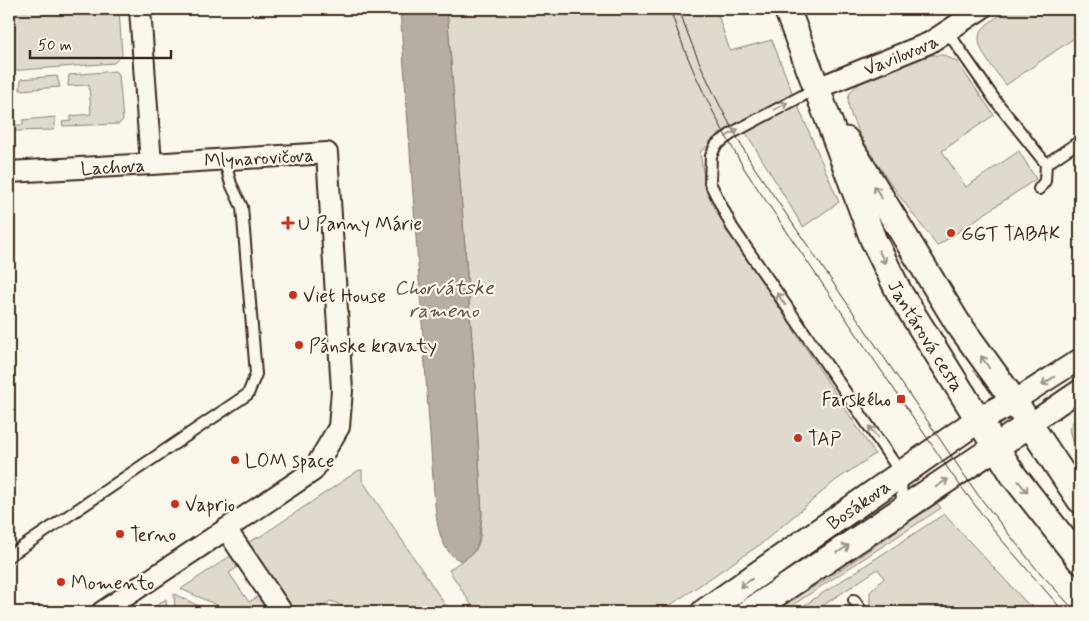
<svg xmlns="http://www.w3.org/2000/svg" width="1089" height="621" viewBox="0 0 1089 621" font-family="Mynerve,sans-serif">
<rect width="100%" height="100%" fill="#fbf7ec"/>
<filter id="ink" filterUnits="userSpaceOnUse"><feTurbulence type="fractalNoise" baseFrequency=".02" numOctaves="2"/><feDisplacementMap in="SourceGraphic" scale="10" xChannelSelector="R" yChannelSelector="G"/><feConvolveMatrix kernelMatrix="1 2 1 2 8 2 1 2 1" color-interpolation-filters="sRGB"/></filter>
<g filter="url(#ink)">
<path fill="#dfd9ce" stroke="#8d8276" d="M9 9H119L122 55 114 63 9 71Z
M447 9H706L707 12H717L730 51 772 40 792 92 839 202 803 227 739 121 700 152 705 184 729 231 875 454 835 481 761 544 660 612H476L449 570 476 550 480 539 482 514 474 367Z
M1011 9H1080V34L1006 85C997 72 970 45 982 30 988 21 1002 15 1011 9Z
M932 55H944L957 62 994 115 942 151 966 187 1019 151 1036 179 937 246C920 222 835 118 850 93 860 76 911 61 932 55Z
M115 71 119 75 123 120 119 124 63 126 62 122 71 121V116L91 114 89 85 68 86 69 75Z
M57 76 60 87 20 90 21 79Z
M55 117V127L53 130 15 131 14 125H23V120Z
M1080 409V459L1073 445 1069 429Z
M359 470H362V480L450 612H344L339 604 330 601 314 612H295L252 552 248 542 261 536Z
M937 503 941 508 782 612H765L821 583Z
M944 514 1035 612H874L870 607V592L884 578 878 569 819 608 821 612H794Z
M232 555 241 565 229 573 249 602 261 595 268 606 266 612 230 611 181 589Z
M174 594 211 612H175Z
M166 599 167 612H147Z"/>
<path fill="#b6aea2" stroke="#85796d" d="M400 9H447L474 367 482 514 478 544 472 554 462 561C437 553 436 514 434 493Z"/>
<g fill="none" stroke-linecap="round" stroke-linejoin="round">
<g stroke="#3b2a1e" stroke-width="14">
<path id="service" d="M947 31 995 100 1046 164 1045 181 1039 189
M815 89 734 132 716 145 711 156 710 183 732 227 901 473 902 507
M1046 164 1080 141
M9 556 248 394 256 374 242 207 231 184 224 159
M854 600 862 612"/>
</g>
<g stroke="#3b2a1e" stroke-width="24">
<g id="minor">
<path id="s1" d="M815 89 929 43 981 9"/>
<path id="s2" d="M9 172 151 164 140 9"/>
<path d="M1014 401 1080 359"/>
<path d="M1030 424 1080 390"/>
<path d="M226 529 282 612"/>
<path d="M102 612 313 471 339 427 342 390 327 153 151 164"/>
</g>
</g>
<g stroke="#3b2a1e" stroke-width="29">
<g id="tertiary">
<path id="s3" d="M787 9 873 239 900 294 1014 476 1080 560"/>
<path d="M846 140 957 322 1014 401 1080 500"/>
<path id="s4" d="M704 612 978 420 1014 401"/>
<path d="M749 612 1030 424"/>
</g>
</g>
<use href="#service" stroke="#fbf7ec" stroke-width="10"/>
<use href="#minor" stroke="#fbf7ec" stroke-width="20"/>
<use href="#tertiary" stroke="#fbf7ec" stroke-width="25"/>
<path stroke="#3b2a1e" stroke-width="1" d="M670 9C688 66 715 118 745 170L953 476 1000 538 1064 612
M679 9C697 64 723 114 752 164L978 495 1034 566 1076 612"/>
</g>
<defs><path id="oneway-shaft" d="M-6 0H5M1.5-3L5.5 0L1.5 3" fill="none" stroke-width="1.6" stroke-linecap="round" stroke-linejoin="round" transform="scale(1.25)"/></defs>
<g stroke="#9b9085">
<use href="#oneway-shaft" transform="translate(781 106) rotate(-28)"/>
<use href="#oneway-shaft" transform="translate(732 133) rotate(-32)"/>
<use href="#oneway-shaft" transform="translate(878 192) rotate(-121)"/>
<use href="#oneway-shaft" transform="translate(882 257) rotate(63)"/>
<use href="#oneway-shaft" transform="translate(781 299) rotate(-125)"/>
<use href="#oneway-shaft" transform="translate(985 362) rotate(-124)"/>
<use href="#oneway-shaft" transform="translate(1048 381) rotate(146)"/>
<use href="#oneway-shaft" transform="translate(873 432) rotate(-125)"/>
<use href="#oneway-shaft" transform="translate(942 483) rotate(-34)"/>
<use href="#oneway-shaft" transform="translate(1023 487) rotate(52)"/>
<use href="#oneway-shaft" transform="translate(843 549) rotate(-34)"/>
<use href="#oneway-shaft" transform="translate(746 583) rotate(145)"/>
</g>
</g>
<g fill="#c8321e" stroke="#fbf7ec" stroke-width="2">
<path d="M285.5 215.5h5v5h5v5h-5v5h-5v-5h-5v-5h5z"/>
<circle cx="951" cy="233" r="5"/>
<circle cx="293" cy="295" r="5"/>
<circle cx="299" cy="345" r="5"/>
<rect x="896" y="394" width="10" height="10" rx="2.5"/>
<circle cx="798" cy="438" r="5"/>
<circle cx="235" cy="460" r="5"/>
<circle cx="175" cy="504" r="5"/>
<circle cx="120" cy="534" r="5"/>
<circle cx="61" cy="582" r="5"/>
</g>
<g text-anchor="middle" stroke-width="4.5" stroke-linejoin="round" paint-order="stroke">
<g font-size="19" fill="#3b2a1e" stroke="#fbf7ec">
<text dy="7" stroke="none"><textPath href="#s1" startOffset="92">Vavilovova</textPath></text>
<text transform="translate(259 157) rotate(-3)" y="7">Mlynarovičova</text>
<text dy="7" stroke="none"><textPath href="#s2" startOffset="104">Lachova</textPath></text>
<text dy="7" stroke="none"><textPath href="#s3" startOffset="356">Jantárová cesta</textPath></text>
<text dy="7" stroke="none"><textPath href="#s4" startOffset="188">Bosákova</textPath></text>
</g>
<g font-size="19" fill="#3b2a1e" stroke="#fbf7ec" text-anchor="start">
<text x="298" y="230">U Panny Márie</text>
<text x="961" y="240">GGT TABAK</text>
<text x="303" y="302">Viet House</text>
<text x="309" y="352">Pánske kravaty</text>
<text x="891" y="406" text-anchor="end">Farského</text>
<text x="808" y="445">TAP</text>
<text x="245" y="467">LOM space</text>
<text x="185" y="511">Vaprio</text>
<text x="130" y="541">Terno</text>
<text x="71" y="589">Momento</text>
</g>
<g font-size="20" font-style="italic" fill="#605246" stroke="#fbf7ec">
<text x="444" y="294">Chorvátske<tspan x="444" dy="23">rameno</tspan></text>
</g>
</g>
<rect width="1089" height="621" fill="none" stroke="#fbf7ec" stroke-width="30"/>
<rect x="15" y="15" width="1059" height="591" fill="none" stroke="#3b2a1e" stroke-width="2" filter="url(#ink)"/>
<path d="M30 50v8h141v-8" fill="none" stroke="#3b2a1e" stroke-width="2.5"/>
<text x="38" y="50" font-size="15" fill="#3b2a1e" stroke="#fbf7ec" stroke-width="4" paint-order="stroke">50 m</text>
</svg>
